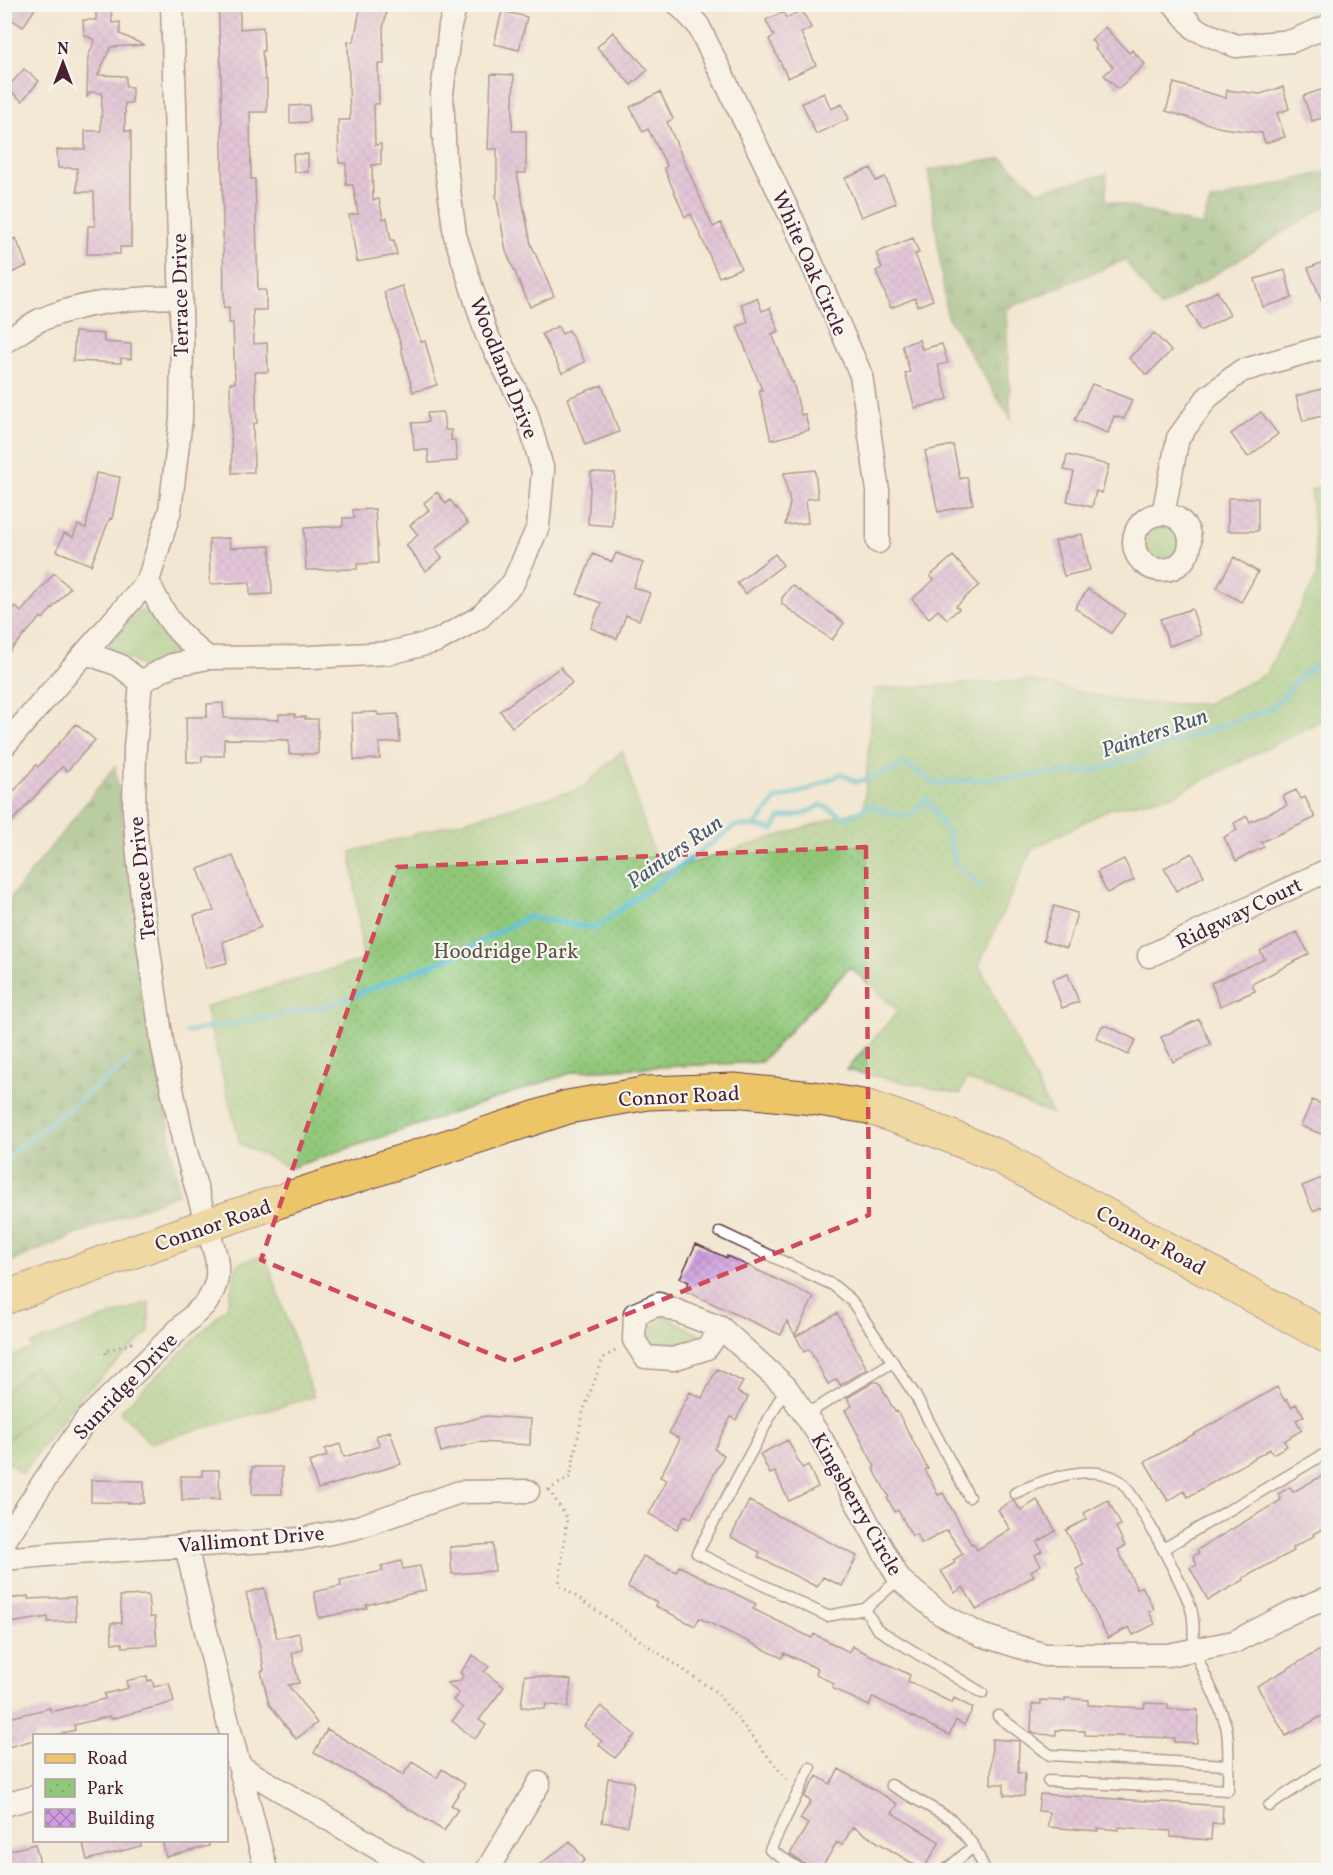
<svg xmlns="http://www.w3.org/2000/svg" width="1333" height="1875" viewBox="0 0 1333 1875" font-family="Vollkorn,serif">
<defs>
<pattern id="grass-tufts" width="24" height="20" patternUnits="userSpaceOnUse" patternTransform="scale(1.5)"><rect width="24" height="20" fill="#91c779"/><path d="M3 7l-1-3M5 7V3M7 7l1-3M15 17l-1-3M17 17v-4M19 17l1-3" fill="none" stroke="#7faa69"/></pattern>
<pattern id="forest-firs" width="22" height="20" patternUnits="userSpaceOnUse" patternTransform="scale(1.5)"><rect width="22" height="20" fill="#74ac69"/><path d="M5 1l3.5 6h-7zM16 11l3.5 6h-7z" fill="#618b57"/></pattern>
<pattern id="park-dots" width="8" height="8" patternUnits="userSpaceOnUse" patternTransform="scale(1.5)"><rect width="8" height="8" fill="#91c779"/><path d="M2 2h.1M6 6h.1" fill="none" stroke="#7faa69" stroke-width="1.8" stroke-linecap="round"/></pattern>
<pattern id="building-cross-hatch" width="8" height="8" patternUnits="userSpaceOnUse" patternTransform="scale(1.5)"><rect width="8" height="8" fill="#cf9cdf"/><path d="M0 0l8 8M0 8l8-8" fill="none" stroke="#aa7fb5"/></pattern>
</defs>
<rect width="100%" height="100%" fill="#f6f6f2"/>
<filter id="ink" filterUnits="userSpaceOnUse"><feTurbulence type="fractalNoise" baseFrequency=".0167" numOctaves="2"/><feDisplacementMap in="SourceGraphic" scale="12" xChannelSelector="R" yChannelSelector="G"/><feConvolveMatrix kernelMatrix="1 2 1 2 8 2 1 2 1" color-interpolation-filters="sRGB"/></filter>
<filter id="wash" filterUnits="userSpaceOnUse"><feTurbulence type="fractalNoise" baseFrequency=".008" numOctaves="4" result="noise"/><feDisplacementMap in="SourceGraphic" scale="24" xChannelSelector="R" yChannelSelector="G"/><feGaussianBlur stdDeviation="1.35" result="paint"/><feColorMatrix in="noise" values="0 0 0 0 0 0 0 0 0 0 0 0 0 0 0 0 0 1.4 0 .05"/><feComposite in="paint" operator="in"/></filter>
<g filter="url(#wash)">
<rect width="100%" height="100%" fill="#f2e7d2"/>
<path fill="url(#grass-tufts)" stroke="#6e7352" stroke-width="1.5" d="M1145 545a18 18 0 1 1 36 0a18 18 0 1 1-36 0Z
M138 611 146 612 153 616 166 635 181 652 145 668C132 662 122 653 108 649L107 646Z
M656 1315 665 1316 702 1336V1342C684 1346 661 1355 645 1344L641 1328 646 1319Z"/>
<path fill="url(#forest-firs)" stroke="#5f664a" stroke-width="1.5" d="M1002 158 1038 191 1107 174 1106 200 1202 226 1210 201 1328 171V205L1160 308 1125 260 1006 309 1011 420 947 316 928 170Z
M115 766 179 1193 5 1264 4 906Z"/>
<path fill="url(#park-dots)" stroke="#6e7352" stroke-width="1.5" d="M1328 484V717L1174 795 1109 809 1032 849 979 965 1052 1114 966 1079 960 1094 846 1070 898 1011 850 967 761 1062 577 1071 290 1168 240 1144 205 1007 363 960 351 852 582 788 622 751 659 873 864 809 873 689 1028 680 1132 703 1205 704 1266 674 1317 576 1311 490Z
M265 1255 314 1397 150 1443 120 1412 227 1307 237 1264Z
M149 1302V1332L75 1402 22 1474 5 1460 4 1359 32 1349 31 1344Z"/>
<path fill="#91c779" stroke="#6e7352" stroke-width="1.5" d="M34 1367 58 1395 5 1442V1392Z"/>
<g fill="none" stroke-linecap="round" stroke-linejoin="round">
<path stroke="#59c1d6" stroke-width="5" d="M755 826 773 830 780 818 804 814 821 805 848 819 869 805 899 816 912 815 927 798 947 832 956 864 982 887
M187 1032 327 1006 454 956 527 917 595 928 735 826H755L776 799 808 790 841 774 857 782 906 764 934 783 1098 770 1272 708 1302 675 1328 657
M4 1159 130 1060"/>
</g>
<g id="blocks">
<path fill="url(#building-cross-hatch)" d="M4 4H38L23 27 4 14Z
M218 4H240V29L263 27 264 51H262L265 80H267V112H250L251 179H255L258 290H266V310H253L254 344 267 343 268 372H255L257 423 253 424 254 472 232 473 230 383H235L233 323H229V307L224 308 221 66Z
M361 4H388L383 29 384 64H378L379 104H374L375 145 381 144V164L372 165 373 200 379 199 383 219 387 218 391 241 394 240 397 255 357 262 349 215 358 214 353 185H346V163H339L338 120H350L348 42 354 41Z
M111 5 112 23 120 22V34L144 45 111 47 98 75 126 76V87H132V103H125V131H131V247H120V254H87L88 226H95L94 192H77V168H58L57 150 85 149V131H101L102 93 90 92 87 98 88 57 95 40 84 35 83 20H96V6Z
M802 10 811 28 801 33 816 65 788 78 769 39 774 36 766 20 783 12 786 18Z
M502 11 527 17 519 50 494 44Z
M1105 27 1129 53 1132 50 1145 64 1118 89 1104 75 1113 67 1095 48 1097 46 1091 40Z
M613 32 648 70 631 85 597 47Z
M24 69 39 81 22 101 7 88Z
M491 74 514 75 512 131H526V173H517L531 244 554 296 530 307 506 251 496 195 497 194V149H488Z
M1174 83 1226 98 1227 90 1260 94 1283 87 1289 109 1277 113 1285 137 1265 143 1262 133 1222 128 1166 111Z
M1329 87V116L1312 121 1303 96Z
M660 92 673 119 667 122 713 227 721 223 741 268 719 277 691 214 685 217 664 168 667 166 648 129 643 132 630 107Z
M824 93 831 109 842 104 849 119 816 134 802 103Z
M309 105 310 122 290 123V106Z
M293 154H308V172H294Z
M871 168 876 181 885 177 896 203 861 217 845 178Z
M16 238 27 266 4 276V243Z
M913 238 919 253 915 254 933 300 918 306 915 298 891 308 876 271 882 268 876 253Z
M1329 260V316H1328L1308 268Z
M1285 270 1292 298 1263 307 1255 279Z
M402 286 421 342 425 341 437 385 413 392 401 348H402L384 292Z
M1217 291 1230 315 1200 331 1188 307Z
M757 298 762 311 770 308 779 331 772 334 792 383 793 382 801 415 805 414 809 430 771 440 759 390H762L737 327 748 322 741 304Z
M558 326 562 334 569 330 585 362 562 373 542 334Z
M75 332 104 334V342L131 344V359L121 358V363L73 361Z
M1154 333 1171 351 1147 375 1129 358Z
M919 340 922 349 942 344 948 363 938 365 948 399 915 408 905 373 910 372 902 345Z
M1092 384 1132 400 1124 419 1114 416 1108 433 1075 420Z
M602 385 619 432 585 445 568 398Z
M1329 387V414L1303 421 1296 396Z
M443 412 445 430H451V440H455L457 461 429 463 428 450H414L412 423 428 422 427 413Z
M1261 412 1278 434 1248 457 1231 434Z
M953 445 960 479 967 477 973 504 938 512 925 451Z
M1067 455 1109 465 1102 493 1096 491 1092 507 1067 501 1074 472 1064 470Z
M815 470 818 498 806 499 808 523 785 525 790 503 784 473Z
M591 472 615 473 612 526 588 524Z
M96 473 120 477 112 519 110 518 91 565 57 551 64 533 73 537 78 525 86 528Z
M437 492 446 504 450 500 468 523 435 549 442 558 426 571 406 545 418 535 410 525 429 510 424 503Z
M1228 498H1258V531H1228Z
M375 509 378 563 357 564V569L306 570 304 528 343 526V518H354L353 510Z
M1082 534 1090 570 1064 576 1055 541Z
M229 538 230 548 270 546 272 594 250 595V582L210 584 209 539Z
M616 553 643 563 633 587 650 593 639 620 626 615 617 639 591 628 601 603 577 594 593 554 612 562Z
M775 554 783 565 745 594 737 583Z
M953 556 979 585 956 606 959 609 947 619 938 610 929 618 912 599 934 580 930 576Z
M1234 557 1258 572 1241 602 1217 588Z
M54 573 70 588 43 619 41 617 4 657V617L15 606 21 612Z
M792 585 844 623 832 640 782 604V598Z
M1088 589 1125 614 1111 633 1075 608Z
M1192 609 1201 635 1169 646 1160 619Z
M561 667 572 683 512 727 500 711Z
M223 703 224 718 279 720V714H295V717H305V719H318V754H289V740L224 739V756H202V762H187L186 717H207V704Z
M377 712 378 715 398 714 400 742 379 743 380 759 354 760 352 713Z
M76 724 95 740 67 771 62 767 4 830V803L36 765 38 767Z
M1296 790 1301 799 1305 797 1315 818 1261 842 1264 847 1236 861 1224 837 1237 830 1234 823 1247 816 1250 822 1287 805 1283 796Z
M1192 853 1204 876 1176 891 1164 868Z
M233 856 261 927 223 942 227 963 206 968 194 915 214 911 198 869Z
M1124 859 1134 880 1107 893 1097 872Z
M1054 906 1077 913 1067 948 1043 941Z
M1297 932 1309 954 1252 984 1255 991 1220 1006 1211 983 1265 959 1260 951Z
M1068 974 1079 1002 1062 1008 1052 980Z
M1199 1019 1211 1044 1173 1062 1161 1037Z
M1102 1026H1108L1136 1040 1128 1055 1096 1038Z
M1312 1100 1329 1107V1124L1324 1135 1301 1126Z
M1329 1175V1204L1313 1211 1302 1186Z
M696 1244 727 1258V1256L814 1297 795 1335 787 1321 781 1335 685 1291 689 1282 680 1278Z
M837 1313 867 1369 840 1385 837 1379 828 1384 809 1349 804 1352 796 1336Z
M717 1369 743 1382 737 1392 748 1397 736 1420 731 1417 714 1449 724 1455 691 1518 685 1515 677 1529 649 1514 667 1480 660 1477 680 1439 669 1433 690 1392 702 1398Z
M874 1382H879L895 1412 897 1411 928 1469 925 1470 938 1495 943 1493 971 1544 973 1543 977 1550 1010 1529 998 1510 1013 1500 1021 1510 1037 1500 1056 1531 1037 1542 1042 1551 1035 1555 1041 1565 1031 1571 1034 1576 977 1610 963 1587 955 1593 941 1571 955 1563 953 1560 963 1554 947 1530 922 1544 916 1534 912 1536 898 1510 895 1512 887 1498 889 1497 873 1468 875 1467 845 1410 852 1406 847 1398Z
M1277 1387 1285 1401 1287 1399 1291 1407 1296 1404 1304 1416 1296 1420 1302 1430 1284 1441 1287 1446 1273 1454 1270 1449 1188 1497 1184 1491 1168 1501 1145 1462Z
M485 1416 531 1419 530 1445 479 1442 441 1452 435 1430Z
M390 1431 401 1464 318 1489 309 1462 327 1456 325 1449 340 1444 344 1457 380 1446 376 1436Z
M788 1440 802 1468 808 1465 818 1487 789 1501 775 1472 770 1474 760 1454Z
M252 1467H282V1494H252Z
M202 1470H219L220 1499 182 1500 181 1476H202Z
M1329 1472V1525L1313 1534 1314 1536 1292 1548 1294 1551 1243 1578 1244 1580 1208 1600 1190 1568 1197 1565 1193 1556 1199 1553 1197 1550 1281 1500 1278 1494 1290 1487 1293 1492Z
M91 1480 144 1481V1503L91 1502Z
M1108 1500 1121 1525 1116 1527 1125 1546 1118 1550 1137 1589 1142 1586 1154 1609 1149 1612 1155 1624 1133 1635 1129 1627 1108 1638 1079 1581 1081 1580 1076 1569 1084 1565 1066 1530 1087 1519 1084 1513Z
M749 1501 857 1556 842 1586 823 1577 817 1587 758 1557 760 1552 731 1537Z
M493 1544 495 1571 452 1574 450 1547Z
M643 1556 676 1572 679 1566 756 1604 753 1609 812 1638 814 1634 849 1652 852 1646 910 1675 908 1681 952 1703 954 1698 973 1708 964 1725 956 1720 949 1735 873 1697 869 1706 832 1688 834 1684 816 1674 818 1669 784 1653 782 1658 699 1618 695 1626 655 1606 657 1602 628 1587Z
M401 1561 403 1569 420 1566 426 1590 366 1605 367 1608 319 1618 314 1592 341 1586 340 1580 383 1571 381 1566Z
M264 1588 277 1638 299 1633 303 1650 292 1653 299 1683 288 1685 317 1723 296 1739 269 1704 261 1671 264 1670 259 1643 246 1593Z
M148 1595 150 1617H155L157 1645 123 1647 122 1643H112L111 1623H122L120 1596Z
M28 1596V1599L75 1597 76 1621 48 1622V1617L4 1624V1600Z
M1329 1645V1712L1286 1736 1257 1686Z
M473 1655 489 1667 484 1672 504 1687 479 1720 486 1725 475 1739 452 1721 463 1708 453 1700 459 1693 447 1683 460 1681 463 1675 460 1673Z
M525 1675 571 1680 568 1707 546 1704 545 1709 521 1707Z
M147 1676 148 1681 152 1680 154 1687 169 1683 174 1702 110 1719V1716L74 1725 75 1730 52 1736H34V1740L4 1748V1719L50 1708 51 1712 105 1699 104 1694 128 1688 126 1681Z
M1065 1698 1088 1700V1705L1144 1708 1145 1703 1168 1704V1709L1198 1710 1197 1743 1174 1742 1175 1738 1085 1735V1731L1056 1730V1735L1035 1734 1031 1732 1032 1704H1041V1700L1065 1701Z
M601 1706 635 1735 615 1758 599 1745 602 1741 584 1726Z
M327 1729 403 1775 412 1762 437 1778 442 1769 465 1784 451 1805 458 1809 444 1831 354 1775 314 1753Z
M992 1739 1019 1741 1018 1773H1025L1024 1796 1004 1795V1784H991Z
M839 1769 898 1804 892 1813 940 1842 923 1870 853 1827 842 1845 837 1842 820 1870H813L790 1854 808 1824 800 1819 811 1801 804 1797 817 1776 830 1784Z
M608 1778 634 1782 628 1826 602 1822Z
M1040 1794 1223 1806 1222 1824 1212 1823 1211 1840 1171 1837V1831L1119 1827 1118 1830 1098 1828V1831L1048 1827 1049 1812 1038 1811Z
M82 1840H140L141 1846 87 1860Z
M162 1840H208L209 1846 166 1857Z
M570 1841 585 1860 572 1870H533Z
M35 1844 41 1868 32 1870H4V1852Z"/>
</g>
</g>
<g filter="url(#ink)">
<use href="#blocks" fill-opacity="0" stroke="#633d44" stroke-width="1.5"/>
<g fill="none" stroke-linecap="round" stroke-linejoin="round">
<g stroke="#633d44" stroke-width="13">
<path id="service" d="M720 1232 833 1285 851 1300 915 1395 969 1497
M786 1387 697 1553 827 1616 865 1609 877 1629 982 1693
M805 1415 893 1362
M1015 1493C1043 1480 1091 1461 1120 1481 1134 1491 1186 1590 1191 1609 1196 1623 1191 1640 1196 1654 1205 1678 1219 1701 1226 1726 1230 1741 1228 1773 1228 1790L1048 1781
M1163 1549 1328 1452
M865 1609 899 1579
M998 1716 1050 1755 1228 1765
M891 1785 951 1819 974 1846 985 1870
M1269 1806 1328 1766
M801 1870 770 1850 810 1768
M946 1870 974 1846"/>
</g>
<g stroke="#633d44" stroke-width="25">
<path id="minor" d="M678 4 698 25 794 223 861 375 878 491V542
M1174 4 1195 29 1236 46 1292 41 1328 26
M4 342C16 335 28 326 40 320 85 301 132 298 181 297
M1163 514 1178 438 1207 398 1241 371 1328 346
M1134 542a28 28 0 1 1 56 0a28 28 0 1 1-56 0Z
M148 581C164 617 177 634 208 658
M86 653 119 665 141 682
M141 682 172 665 208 658 310 657 390 653 437 641 480 617 513 583 538 527 543 471 526 411 486 333 455 235 445 160 442 94 450 26 456 4
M4 746 148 581 170 510 181 419 182 342 172 4
M1149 956 1328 870
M721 1328 707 1348 673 1359 645 1357 634 1340 635 1314 659 1304 721 1328 786 1387 821 1438 899 1579 941 1614 981 1635 1045 1655H1168L1234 1642 1292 1612 1328 1598
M4 1542 48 1475 86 1420 207 1302C217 1285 219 1277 216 1257L185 1148 163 1048 143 909 134 812 135 747 141 682
M186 1546 223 1703 266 1870
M4 1559 58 1554 301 1539 355 1528 460 1492 528 1491
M241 1767 414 1870
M4 1805 34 1797
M487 1870 539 1783"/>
</g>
<g stroke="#633d44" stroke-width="35">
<path id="primary" d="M4 1298 207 1225 568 1107 648 1093 734 1090 813 1098 868 1107 942 1133 1000 1157 1328 1337"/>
</g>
<path stroke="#633d44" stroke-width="3" stroke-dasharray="1.5 4.5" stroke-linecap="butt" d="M106 1354 105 1351 132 1343 134 1345
M548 1490 570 1477 583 1412 603 1358 618 1349
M549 1490 567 1518 559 1585 716 1692 787 1780"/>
<use href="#service" stroke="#fff" stroke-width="10"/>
<use href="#minor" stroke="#fff" stroke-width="22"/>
<use href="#primary" stroke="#edc569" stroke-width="33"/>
</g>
</g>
<path d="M0 0H1333V1875H0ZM866 847 869 1215 510 1362 261 1260 397 867Z" fill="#f2e7d2" fill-opacity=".55" fill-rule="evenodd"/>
<path fill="none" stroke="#d1495b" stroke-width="4.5" stroke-dasharray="12 8" stroke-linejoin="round" d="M866 847 869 1215 510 1362 261 1260 397 867Z"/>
<g text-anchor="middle" stroke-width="4.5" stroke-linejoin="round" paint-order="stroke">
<g font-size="21" fill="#4a1f2b" stroke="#f6f6f2">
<text transform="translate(810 263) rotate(66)" y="7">White Oak Circle</text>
<text transform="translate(180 295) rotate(-91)" y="7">Terrace Drive</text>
<text transform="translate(504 368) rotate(68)" y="7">Woodland Drive</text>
<text transform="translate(142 878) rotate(-96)" y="7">Terrace Drive</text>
<text transform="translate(1239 913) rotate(-26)" y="7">Ridgway Court</text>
<text transform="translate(679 1096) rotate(-3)" y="7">Connor Road</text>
<text transform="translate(213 1225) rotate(-19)" y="7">Connor Road</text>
<text transform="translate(1151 1240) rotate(29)" y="7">Connor Road</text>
<text transform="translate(125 1386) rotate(-46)" y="7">Sunridge Drive</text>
<text transform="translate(857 1504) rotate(60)" y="7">Kingsberry Circle</text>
<text transform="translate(251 1539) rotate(-5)" y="7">Vallimont Drive</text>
</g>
<g font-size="21" fill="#5f5142" stroke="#f6f6f2">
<text x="506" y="958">Hoodridge Park</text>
</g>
<g font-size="22" font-style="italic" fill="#4f5867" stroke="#f6f6f2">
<text transform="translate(1154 732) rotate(-19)" y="8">Painters Run</text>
<text transform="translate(674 851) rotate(-35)" y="8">Painters Run</text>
</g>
</g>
<rect width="1333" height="1875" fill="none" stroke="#f6f6f2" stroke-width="24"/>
<rect x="33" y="1734" width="195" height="108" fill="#f6f6f2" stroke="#b1a0a2" stroke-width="1.5"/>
<rect x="45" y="1754" width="30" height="9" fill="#edc569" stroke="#b1a0a2" stroke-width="1.5"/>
<text x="87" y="1764" font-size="18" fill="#4a1f2b">Road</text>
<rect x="45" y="1779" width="30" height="18" fill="url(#park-dots)" stroke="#b1a0a2" stroke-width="1.5"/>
<text x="87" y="1794" font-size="18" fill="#4a1f2b">Park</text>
<rect x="45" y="1809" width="30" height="18" fill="url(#building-cross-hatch)" stroke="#b1a0a2" stroke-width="1.5"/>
<text x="87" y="1824" font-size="18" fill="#4a1f2b">Building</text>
<g transform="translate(63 63)" stroke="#f6f6f2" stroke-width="4.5" paint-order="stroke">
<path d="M0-4.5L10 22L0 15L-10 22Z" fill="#4a1f2b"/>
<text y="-9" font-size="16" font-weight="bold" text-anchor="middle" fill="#4a1f2b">N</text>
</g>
</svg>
